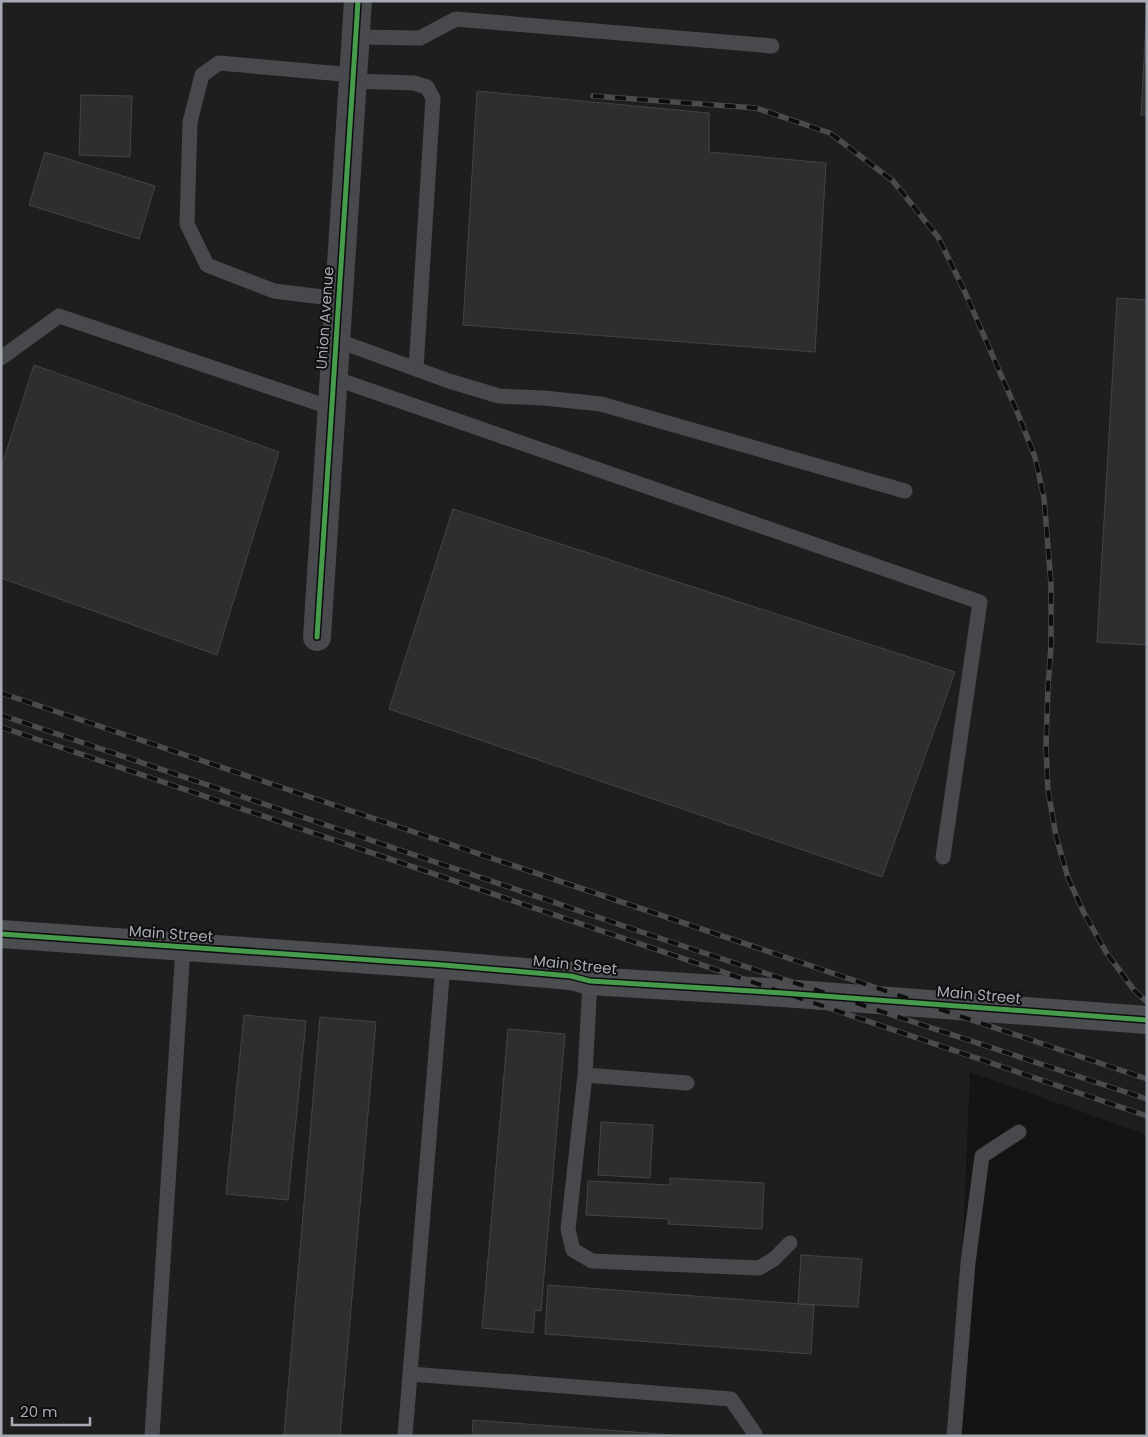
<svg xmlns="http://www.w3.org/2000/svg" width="1148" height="1437" viewBox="0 0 1148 1437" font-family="Poppins,sans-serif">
<rect width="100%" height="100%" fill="#141414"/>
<path fill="#1e1e1f" d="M1 1H1147V1135L970 1072 955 1436H1Z"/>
<path fill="#2e2e2f" stroke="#434447" d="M1147 3V115H1141Z
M477 91 709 113V152L826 163 815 352 463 325Z
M81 95 132 96 130 157 79 155Z
M45 152 155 186 139 239 29 205Z
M1117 298 1147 300V645L1097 642Z
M34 365 279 452 217 655 1 578V468Z
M453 509 955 672 882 877 389 709Z
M244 1015 306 1021 288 1200 226 1194Z
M320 1017 376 1022 340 1436H284Z
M508 1029 565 1034 541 1311 535 1310 533 1333 482 1328Z
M601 1122 653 1125 650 1178 598 1175Z
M670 1178 764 1183 762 1229 668 1224 669 1219 586 1215 588 1181 670 1185Z
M801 1255 862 1259 858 1307 798 1304Z
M548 1285 814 1305 811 1354 545 1334Z
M473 1420 686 1436H472Z"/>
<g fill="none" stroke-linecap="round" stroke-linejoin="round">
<path stroke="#48494d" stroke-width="15" d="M356 37 420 38 456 19 772 46
M353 81 414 83 427 87 433 98 416 369
M339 299 274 291 207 265 187 224 190 122 202 75 219 63 353 75
M336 340 449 381 499 396 544 398 601 404 905 491
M1 358 59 316 332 408
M334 378 980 602 943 857
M590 981 585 1075 568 1229 573 1250 592 1261 759 1268 774 1259 790 1243
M585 1075 687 1083
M410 1374 731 1399 755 1434V1436
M152 1436 183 947
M405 1436 443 965
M954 1436 968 1263 982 1156 1019 1132"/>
<path stroke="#48494d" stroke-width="28" d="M317 637 358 1"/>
<path stroke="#4c4d51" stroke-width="28" d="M1 934 443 965 571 976 590 981 783 993 1147 1020"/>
<g stroke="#4a4b4d" stroke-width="5.5">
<path id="rail" d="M593 96 756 108 830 133 893 181 938 237 964 290 1018 414 1035 457 1044 498 1051 584V646L1048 687 1046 747 1048 790 1056 836 1068 878 1084 913 1106 952 1134 990 1147 1002
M1 693 1147 1079
M1 715 680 945 1147 1099
M1 727 1147 1116"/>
</g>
<use href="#rail" stroke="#0e0e0f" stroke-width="4" stroke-dasharray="11" stroke-linecap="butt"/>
<g stroke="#0e0e0f" stroke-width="8">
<path id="cycleway" d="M317 637 358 1
M1 934 443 965 571 976 590 981 783 993 1147 1020"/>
</g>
<use href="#cycleway" stroke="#469c4c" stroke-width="5"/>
</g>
<g text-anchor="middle" stroke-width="4" stroke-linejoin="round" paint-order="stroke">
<g font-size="15" fill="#a6aab3" stroke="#0e0e0f">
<text transform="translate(325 318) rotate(-86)" y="5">Union Avenue</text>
<text transform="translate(171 934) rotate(4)" y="5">Main Street</text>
<text transform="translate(575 965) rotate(6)" y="5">Main Street</text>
<text transform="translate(979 995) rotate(5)" y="5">Main Street</text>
</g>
</g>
<rect width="1148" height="1437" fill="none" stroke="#a6aab3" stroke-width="5"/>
<path d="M12 1417v8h78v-8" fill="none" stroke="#a6aab3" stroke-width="2.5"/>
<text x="20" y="1417" font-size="15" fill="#a6aab3" stroke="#0e0e0f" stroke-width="4" paint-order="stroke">20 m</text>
</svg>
